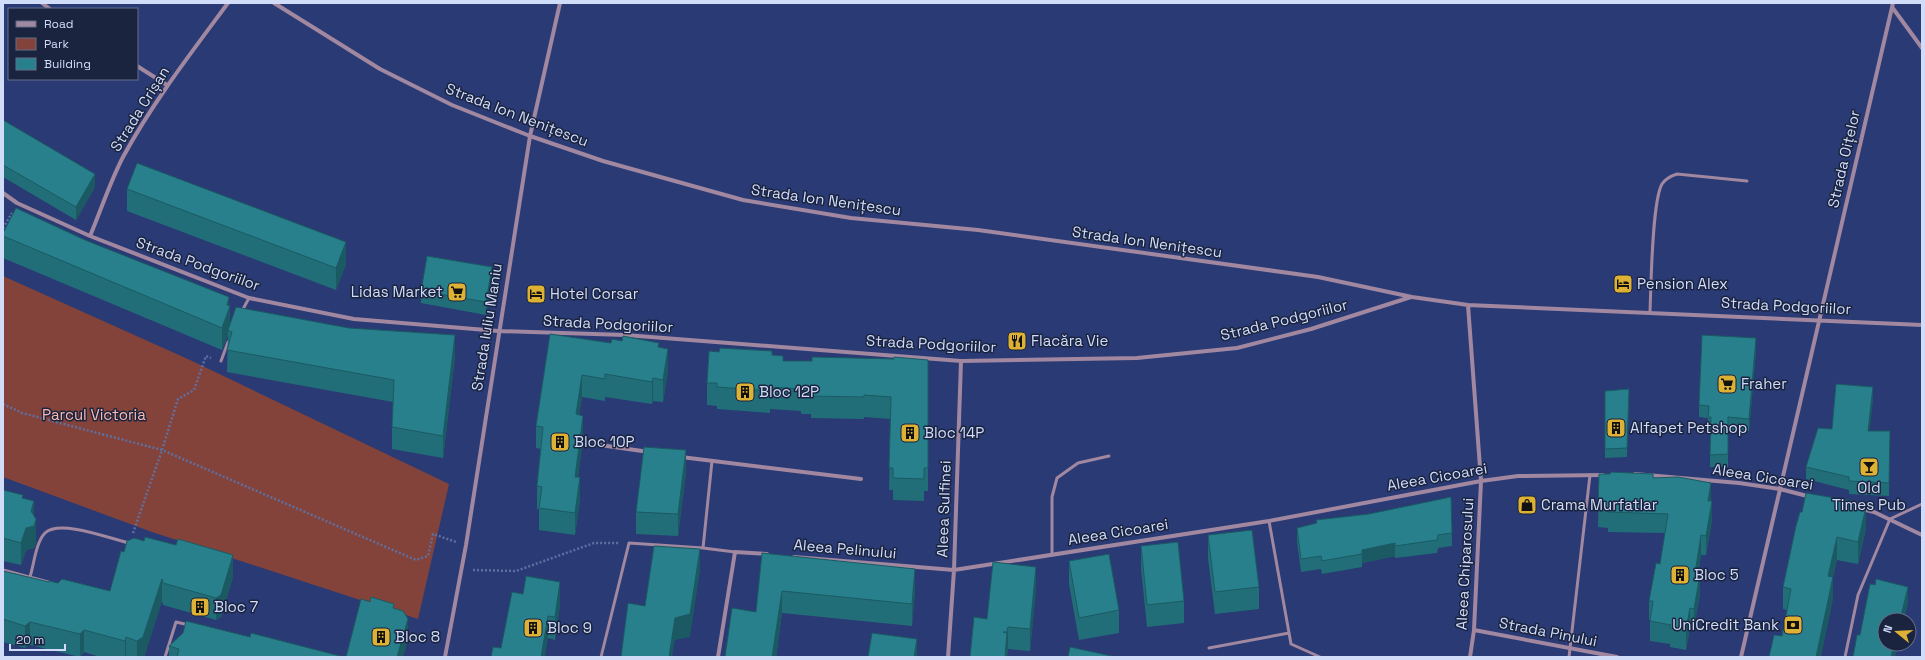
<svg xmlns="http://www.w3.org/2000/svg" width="1925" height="660" viewBox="0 0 1925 660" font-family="'Space Grotesk',sans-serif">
<rect width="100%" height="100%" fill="#293a74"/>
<path fill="#83433a" d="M3 276 190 360 449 484 418 619 152 532 3 477Z"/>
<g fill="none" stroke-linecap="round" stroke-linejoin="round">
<path stroke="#606f9f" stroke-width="2.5" stroke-dasharray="2 2" stroke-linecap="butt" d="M3 228 12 213
M3 404 22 413 162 450 416 560 428 556 433 534 456 542
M133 533 162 450 178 399 194 390 206 356 211 358
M473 570 516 571 594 543H619"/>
<path stroke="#a1879f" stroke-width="3" d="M242 311 249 298
M1650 312C1651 287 1652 201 1662 184 1666 178 1671 176 1677 174L1747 181
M221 361 228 342
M1269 521 1291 644 1320 657
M703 548 712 461
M1052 555V497L1057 478 1078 463 1109 456
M3 570 52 583
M30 577C34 564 36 542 45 533 60 519 111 539 129 543
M1209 648 1289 633
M165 657 176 622 189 625
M601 657 629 543 703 548 735 552
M1569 657 1590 475
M1845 657 1858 595 1890 519 1922 504"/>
<path stroke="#a1879f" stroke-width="4" d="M42 3 50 9
M274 3 380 69 452 105 530 136 603 161 743 200 851 218 978 230 1318 277 1412 297 1468 305 1922 325
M1892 7 1922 48
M137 66 167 85
M3 193 17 203 90 236 249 298 354 319 498 331 625 335 961 361 1137 358 1237 348 1311 329 1411 297
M90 236C101 210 110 182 123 157 153 102 191 53 228 3
M1468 305 1481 481 1474 630 1470 657
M600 445 649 452
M681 457 861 479
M1635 474 1739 483 1780 489 1811 497
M1862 509 1874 512 1922 535
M794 557 954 570 1269 521 1481 481 1518 476 1603 475
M1474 630 1617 657
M445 657 466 545 530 136 560 3
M718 657 735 552 767 554
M948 657 954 570 961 361
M1741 657 1893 3"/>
</g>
<path fill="#226e78" d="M3 120 95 187 76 220 3 177Z
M127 189 346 264 336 290 127 211Z
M3 233 85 240 229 305 230 322 455 357 443 458 392 449V427L393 402 227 372 228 335 222 350 3 258Z
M492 280 486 315 421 303V291Z
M611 343 659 347 668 371 663 402 653 401 652 404 605 397V401L582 397 579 415 583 439 578 477 580 500 575 535 539 530V509H537V486L541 449 536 448V426Z
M1756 350 1749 431 1728 430V467H1710V430H1708V418L1699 417V405Z
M772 355 783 361H812L928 360V491H924V501L893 500V490H889L891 419 864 417V419L811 418V414H801V411L770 409V413L717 409V406L707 405V383Z
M1629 389 1627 457 1605 458V391Z
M1873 399 1869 431H1890L1889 496 1849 494V490L1806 479V467L1832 429Z
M686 472 678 536 636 534V512Z
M1599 474H1610L1653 478 1711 501 1712 521 1706 555H1701L1698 574 1700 594 1694 628H1690L1686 650 1670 647V644L1650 641V620H1649V601L1660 564 1665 533 1608 532V528L1598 527Z
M3 490 23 498 34 515 36 542 34 548 26 550 21 565 3 561Z
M1451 497 1452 546 1438 548 1437 553 1395 558V556L1362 563V567L1322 574 1321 569 1301 572 1297 541V528L1316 524V520L1369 514Z
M1796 526 1866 529 1858 564 1837 560 1833 577V600L1787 610 1783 609V587Z
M1208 535 1259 587V609L1215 614 1208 558Z
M1141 546 1184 601V623L1147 627 1141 568Z
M121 551 233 577 221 617 216 620 163 605 162 601 144 657H100L84 652 80 657 30 645 25 648 3 642V571L49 582 110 591Z
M762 553 915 591 912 626 782 613 776 657H725L756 612Z
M1069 561 1119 610V633L1079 640 1069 584Z
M1036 589 1030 651 1008 649 1007 657 987 619Z
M560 604 555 640 548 638 501 648Z
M250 637 344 657H169V646Z"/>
<path fill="#1b5a62" d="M95 174V187L76 220V207Z
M346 242V264L336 290V268Z
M492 267V280L486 315V302Z
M229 297V308L230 306V328L228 330V335L222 350V328L227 305Z
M455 335V357L443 458V436Z
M1756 338V350L1749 431V419Z
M668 349V371L663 402V380Z
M582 375V397L576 436V414Z
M653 378V401L652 404V382Z
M1873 387V399L1868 444V431Z
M583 416V439L575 499V477Z
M686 450V472L678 536V514Z
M580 477V500L575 535V513Z
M1711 483V502L1708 501Z
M34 501V524L36 519V542L34 548 26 550 21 565V543Z
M1712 501V521L1706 555V536Z
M1866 507V529L1858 564V542Z
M1701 535V555L1695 593V573Z
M1837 537V560L1828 598V576Z
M1395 543V556L1362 563V550Z
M700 549V571L690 637 675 640 672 657H669L675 618Z
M233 555V577L221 617 216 620V598Z
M1036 567V589L1030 651V629Z
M915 569V591L912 626V604Z
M1700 574V594L1694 628V609Z
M1833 577V600L1821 657H1816Z
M162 579V601L144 657H137V641Z
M560 582V604L555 640V617Z
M1908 587V603L1904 620H1900Z
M782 591V613L776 657H772Z
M1690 608V628L1686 650V630Z
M548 616V638L545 657H541Z
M408 619V641L403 657H397Z
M30 622V645L25 648V626Z
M1008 627V649L1007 654V632Z
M84 630V652L80 657V634Z
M1007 633V657H1005Z
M126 637V657H125V641Z
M917 639V657H914Z
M1894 644H1898L1895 657H1891Z"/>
<path fill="#27808c" stroke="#1b5a62" d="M3 120 95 174 76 207 3 165Z
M137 163 346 242 336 268 127 189Z
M16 208 85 240 229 297 227 305 230 306 222 328 3 236V233Z
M427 256 492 267 486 302 421 291Z
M236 307 349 328 455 335 443 436 392 427 394 380 227 350 232 332 228 330Z
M550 334 611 343 612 339 622 341 623 336 659 343 658 347 668 349 663 380 653 378 652 382 605 374V379L582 375 576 414 583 416 575 477H580L575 513 539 508 542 487 537 486 543 427 536 426Z
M1702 335 1756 338 1749 419 1728 417V454L1710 455 1711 417H1708L1709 406 1699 405Z
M720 348 772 351V355L783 356V361H812V357L894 359V357L928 360V468H924V479L893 478V468H889L891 397 864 395V397L811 396V392L801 391V389L770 387V391L717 387V383H707L709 351 719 352Z
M1836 384 1873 387 1868 431H1890L1889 483 1849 481V477L1806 467 1818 428 1832 429Z
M1629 389 1627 448 1605 449V391Z
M644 447 686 450 678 514 636 512Z
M1611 472 1653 474V478L1678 477 1711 483 1708 501H1712L1706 536 1701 535 1695 573 1700 574 1694 609 1690 608 1686 630 1670 628 1671 625 1650 621 1653 601H1649L1656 563 1660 564 1668 514 1608 512 1609 508 1598 507 1599 474H1610Z
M3 490 23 495 22 498 34 501 31 511 36 519 34 526 26 528 21 543 3 538Z
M1806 493 1852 501 1865 504 1866 507 1858 542 1837 537 1828 576 1833 577 1816 657H1769L1774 635 1782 636 1791 589 1783 587 1796 526 1800 512H1802Z
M1451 497 1452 533 1438 535 1437 540 1395 546V543L1362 550V554L1322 561 1321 556 1301 559 1297 528 1317 523 1316 520 1369 514Z
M1252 530 1259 587 1215 592 1208 535Z
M145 537 176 545 178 539 233 555 221 595 216 598 163 583 162 579 143 637 137 641 126 637 125 641 84 630 80 634 30 622 25 626 3 619V571L49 582V581L58 583 62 579 110 591 121 551 124 552 127 541 134 538 144 541Z
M1178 542 1184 601 1147 605 1141 546Z
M654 546 700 549 690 614 675 618 669 657H621L628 603 645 606Z
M762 553 915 569 912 604 782 591 772 657H725L732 608 756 612Z
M1109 554 1119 610 1079 618 1069 561Z
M993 562 1036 567 1030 629 1008 627 1007 632H1003L1007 633 1005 657H970L974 617 987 619Z
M526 576 560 582 555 617 548 616 541 657H491L493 647 501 648 512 592 523 594Z
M1876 579 1908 587 1900 620H1885V644H1894L1891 657H1853L1857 635H1860L1870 584 1875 585Z
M371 597 394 604 393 608 403 611 408 619 397 657H346L361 599 370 602Z
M186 621 250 637 251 633 344 657H177L179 649 169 646 183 633Z
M872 633 917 639 914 657H868Z
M1070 647 1116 657H1068Z"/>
<defs>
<g id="hotel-square" transform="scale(1)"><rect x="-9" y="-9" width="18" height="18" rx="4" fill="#ddb133" stroke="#1b243f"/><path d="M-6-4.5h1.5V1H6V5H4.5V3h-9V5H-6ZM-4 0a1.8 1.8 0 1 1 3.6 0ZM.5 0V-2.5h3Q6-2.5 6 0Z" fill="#111"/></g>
<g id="supermarket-square" transform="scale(1)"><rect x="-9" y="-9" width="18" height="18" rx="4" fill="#ddb133" stroke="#1b243f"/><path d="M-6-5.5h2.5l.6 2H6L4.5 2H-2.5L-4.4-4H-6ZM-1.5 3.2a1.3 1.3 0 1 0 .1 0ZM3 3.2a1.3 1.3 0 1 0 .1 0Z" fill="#111"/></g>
<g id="restaurant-square" transform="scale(1)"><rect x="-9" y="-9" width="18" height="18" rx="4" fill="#ddb133" stroke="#1b243f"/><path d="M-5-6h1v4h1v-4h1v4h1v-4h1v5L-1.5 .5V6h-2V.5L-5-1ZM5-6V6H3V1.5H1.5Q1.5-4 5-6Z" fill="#111"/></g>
<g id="building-square" transform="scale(1)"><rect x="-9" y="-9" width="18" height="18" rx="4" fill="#ddb133" stroke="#1b243f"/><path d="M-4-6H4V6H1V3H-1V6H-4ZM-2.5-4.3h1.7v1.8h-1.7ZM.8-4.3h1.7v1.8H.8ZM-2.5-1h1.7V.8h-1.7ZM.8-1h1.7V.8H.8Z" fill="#111"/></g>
<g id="bar-square" transform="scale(1)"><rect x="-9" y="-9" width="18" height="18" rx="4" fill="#ddb133" stroke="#1b243f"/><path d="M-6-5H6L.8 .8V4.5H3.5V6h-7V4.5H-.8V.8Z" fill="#111"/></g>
<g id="shop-square" transform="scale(1)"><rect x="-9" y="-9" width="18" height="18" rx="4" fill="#ddb133" stroke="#1b243f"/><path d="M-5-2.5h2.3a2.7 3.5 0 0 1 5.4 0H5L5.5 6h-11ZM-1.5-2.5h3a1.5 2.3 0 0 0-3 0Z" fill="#111"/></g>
<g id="bank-square" transform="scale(1)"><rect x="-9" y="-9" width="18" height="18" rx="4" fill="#ddb133" stroke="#1b243f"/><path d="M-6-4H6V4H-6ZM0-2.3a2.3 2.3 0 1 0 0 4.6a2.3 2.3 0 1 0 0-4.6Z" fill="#111"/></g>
</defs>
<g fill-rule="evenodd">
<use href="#hotel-square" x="1623" y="284"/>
<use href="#supermarket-square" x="457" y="292"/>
<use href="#hotel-square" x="536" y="294"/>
<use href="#restaurant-square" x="1017" y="341"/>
<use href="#supermarket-square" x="1727" y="384"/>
<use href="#building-square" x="745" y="392"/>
<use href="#building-square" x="1616" y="428"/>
<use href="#building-square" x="910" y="433"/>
<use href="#building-square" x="560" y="442"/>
<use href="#bar-square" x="1869" y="467"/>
<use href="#shop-square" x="1527" y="505"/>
<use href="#building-square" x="1680" y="575"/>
<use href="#building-square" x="200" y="607"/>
<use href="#bank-square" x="1793" y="625"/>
<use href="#building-square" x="533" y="628"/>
<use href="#building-square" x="381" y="637"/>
</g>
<g text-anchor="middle" stroke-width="3" stroke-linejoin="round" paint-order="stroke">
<g font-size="15" fill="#d1dcf9" stroke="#1b243f">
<text transform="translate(140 109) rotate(-58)" y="5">Strada Crișan</text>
<text transform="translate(517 115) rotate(21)" y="5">Strada Ion Nenițescu</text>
<text transform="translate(1844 159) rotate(-77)" y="5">Strada Oițelor</text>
<text transform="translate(826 200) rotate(8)" y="5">Strada Ion Nenițescu</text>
<text transform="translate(1147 242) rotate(8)" y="5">Strada Ion Nenițescu</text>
<text transform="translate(198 264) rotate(20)" y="5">Strada Podgoriilor</text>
<text transform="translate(1786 306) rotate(3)" y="5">Strada Podgoriilor</text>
<text transform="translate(1284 320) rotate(-14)" y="5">Strada Podgoriilor</text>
<text transform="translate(608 324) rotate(3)" y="5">Strada Podgoriilor</text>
<text transform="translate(487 327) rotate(-81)" y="5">Strada Iuliu Maniu</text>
<text transform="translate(931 344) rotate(3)" y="5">Strada Podgoriilor</text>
<text transform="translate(1437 477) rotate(-10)" y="5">Aleea Cicoarei</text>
<text transform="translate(1763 477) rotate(9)" y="5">Aleea Cicoarei</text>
<text transform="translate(944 509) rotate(-88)" y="5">Aleea Sulfinei</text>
<text transform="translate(1118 532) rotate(-9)" y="5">Aleea Cicoarei</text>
<text transform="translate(845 549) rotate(5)" y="5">Aleea Pelinului</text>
<text transform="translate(1465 564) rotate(-87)" y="5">Aleea Chiparosului</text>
<text transform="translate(1548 632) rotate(11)" y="5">Strada Pinului</text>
</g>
<g font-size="15" fill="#d1dcf9" stroke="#1b243f" text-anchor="start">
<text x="1637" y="289">Pension Alex</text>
<text x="443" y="297" text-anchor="end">Lidas Market</text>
<text x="550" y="299">Hotel Corsar</text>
<text x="1031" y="346">Flacăra Vie</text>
<text x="1741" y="389">Fraher</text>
<text x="759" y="397">Bloc 12P</text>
<text x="1630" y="433">Alfapet Petshop</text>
<text x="924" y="438">Bloc 14P</text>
<text x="574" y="447">Bloc 10P</text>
<text x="1869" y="493" text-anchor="middle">Old<tspan x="1869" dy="17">Times Pub</tspan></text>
<text x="1541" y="510">Crama Murfatlar</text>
<text x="1694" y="580">Bloc 5</text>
<text x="214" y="612">Bloc 7</text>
<text x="1779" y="630" text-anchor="end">UniCredit Bank</text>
<text x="547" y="633">Bloc 9</text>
<text x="395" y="642">Bloc 8</text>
</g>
<g font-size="15" fill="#fcb9ae" stroke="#1b243f">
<text x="94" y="420">Parcul Victoria</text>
</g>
</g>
<rect width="1925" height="660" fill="none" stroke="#d1dcf9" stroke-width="8"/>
<rect x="8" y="8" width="130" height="72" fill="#1b243f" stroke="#646e89"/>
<rect x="16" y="21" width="20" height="6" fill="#a1879f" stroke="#646e89"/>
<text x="44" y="28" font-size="12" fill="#d1dcf9">Road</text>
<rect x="16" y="38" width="20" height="12" fill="#83433a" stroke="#646e89"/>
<text x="44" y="48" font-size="12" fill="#d1dcf9">Park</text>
<rect x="16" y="58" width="20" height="12" fill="#27808c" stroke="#646e89"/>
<text x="44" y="68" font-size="12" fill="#d1dcf9">Building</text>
<g transform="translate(1897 632) rotate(288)"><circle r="19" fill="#1b243f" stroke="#646e89"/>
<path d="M0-3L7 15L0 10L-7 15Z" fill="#ddb133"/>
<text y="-6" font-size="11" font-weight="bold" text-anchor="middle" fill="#d1dcf9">N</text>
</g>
<path d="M10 644v6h55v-6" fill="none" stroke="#d1dcf9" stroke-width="2"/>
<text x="16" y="644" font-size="12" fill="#d1dcf9" stroke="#1b243f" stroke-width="3" paint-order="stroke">20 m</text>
</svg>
